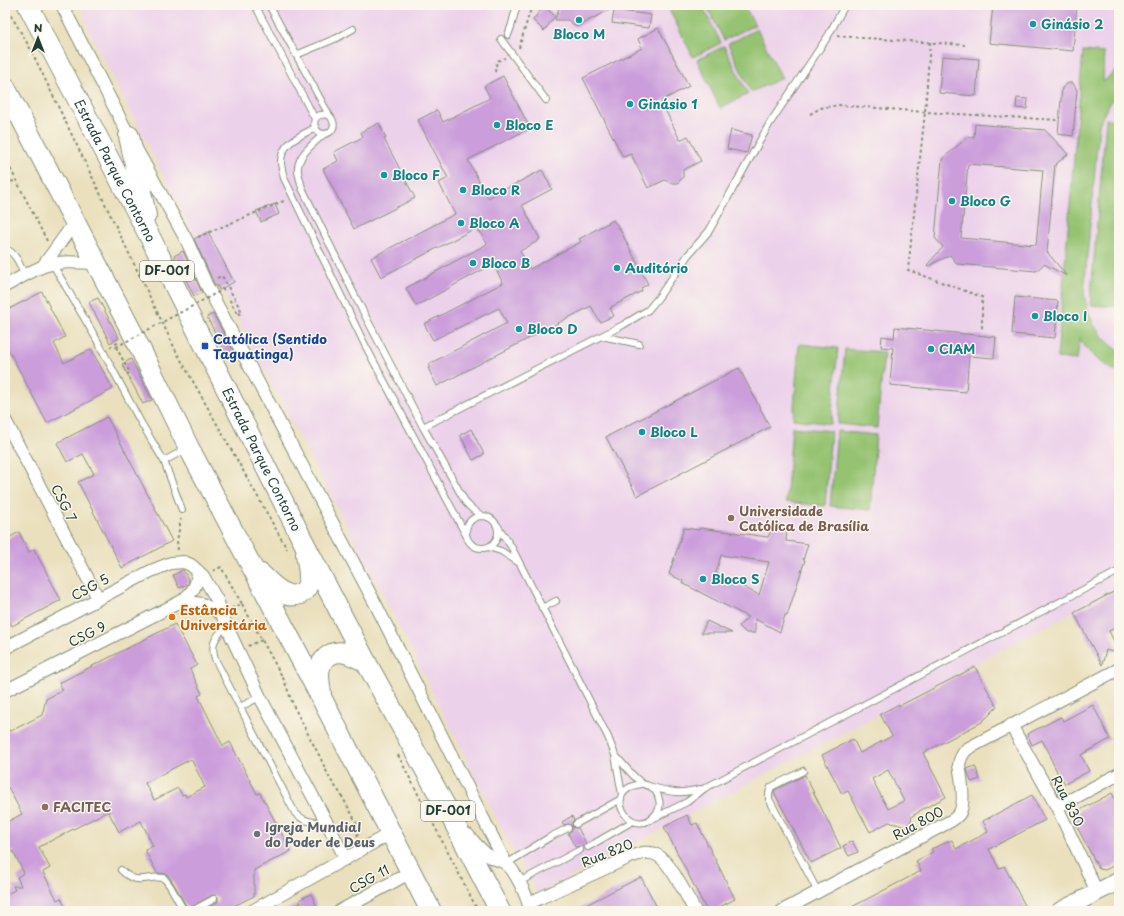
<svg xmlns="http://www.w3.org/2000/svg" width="1124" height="916" viewBox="0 0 1124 916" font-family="'Playpen Sans',sans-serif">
<rect width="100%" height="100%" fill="#fbf7ec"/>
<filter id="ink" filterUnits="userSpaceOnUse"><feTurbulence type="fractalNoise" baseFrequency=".025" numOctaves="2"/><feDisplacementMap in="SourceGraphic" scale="8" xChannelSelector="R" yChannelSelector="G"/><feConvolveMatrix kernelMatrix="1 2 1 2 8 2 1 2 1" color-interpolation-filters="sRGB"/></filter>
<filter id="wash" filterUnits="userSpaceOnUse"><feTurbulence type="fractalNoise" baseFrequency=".012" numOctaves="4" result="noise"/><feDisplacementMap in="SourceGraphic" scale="16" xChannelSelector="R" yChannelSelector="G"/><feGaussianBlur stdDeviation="0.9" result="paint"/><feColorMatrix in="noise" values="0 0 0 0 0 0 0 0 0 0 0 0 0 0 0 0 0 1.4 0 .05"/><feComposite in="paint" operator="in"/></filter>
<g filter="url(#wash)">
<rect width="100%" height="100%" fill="#eae0bd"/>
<path fill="#ecd1ea" d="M81 5H1119V588L538 894 509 843 389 606 250 343 89 31 84 12Z"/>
<path fill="#95c371" stroke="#5a8052" d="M678 5H702L721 43 693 57 669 9Z
M706 5H744L755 25 724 40Z
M757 29 782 78 751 92 728 44Z
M724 46 748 94 720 108 697 60Z
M1083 51 1104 53 1103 82 1119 68V94C1109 102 1104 113 1099 125L1084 292C1088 319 1097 335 1119 351V373C1104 365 1087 354 1080 338L1077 360 1057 358Z
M1106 119 1119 120V307L1090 305Z
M799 344 838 348 831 424 793 419Z
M845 349 884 352 877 428 838 424Z
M792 427 831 431 825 506 786 502Z
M837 431 876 435 870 510 830 506Z"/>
<g id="blocks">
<path fill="#cb9ddb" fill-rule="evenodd" d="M560 5H619L576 27 568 20H555Z
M993 5H1077L1073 51 989 43Z
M544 6 555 16 544 31 533 20Z
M614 10 651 15 649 28 612 23Z
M658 28 689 86 661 101 680 140 688 136 701 161 683 170V177L678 183H671L665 180 648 188 631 154 623 157 583 78 642 48 638 39Z
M942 56 979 59 976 96 939 93Z
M503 76 530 128 468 160 488 198 542 170 552 189 522 205 540 239 538 240V241L520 251 530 269 581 242 579 239 613 220 616 224H617L648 284 641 288 642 291 611 307 612 308H610L614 316 600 322 591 306 437 386 428 368 430 367 429 364 507 323 499 308 433 340 424 324 503 283 493 264 416 306 406 288 487 244 482 234 476 228 381 277 371 258 455 214 439 183 448 178 418 120 437 110 443 122 490 98 484 86Z
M1068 83H1073L1077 90 1073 136 1058 134 1062 88Z
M1017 98 1028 99 1027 109 1016 108Z
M379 123 386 138 384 139 415 198 354 229 323 169 338 161 334 152 363 137 361 132Z
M975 124 1045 130 1068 154 1055 165 1047 252 1067 276 1044 264 1036 271 957 264 950 255 928 266 927 265 943 247 935 238 942 159 968 137 974 138ZM968 164 1043 170 1036 245 961 238Z
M731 130 752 135 747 153 727 149Z
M275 204 279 214 261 222 256 211Z
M208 232 234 282 219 290 217 285 215 286 213 281 194 239Z
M183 251 202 293 194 296 174 256Z
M42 292 65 337 54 343 64 363 91 349 113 389 47 423 5 343V311Z
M1015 297 1058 301 1055 338 1012 334Z
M98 298 119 338 110 343 89 302Z
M213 314 235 354 228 358 207 317Z
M895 327 996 337 994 358 969 356 966 392 890 385 893 348 881 347 882 336 894 338Z
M131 359 152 400 143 404 122 364Z
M739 368 770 427 637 496 606 437Z
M107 417 172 541 122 568 78 482 94 474 83 454 67 462 57 443Z
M471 429 484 454 473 460 460 435Z
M772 524 787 526 786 541 808 544 803 560H805L787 616 785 615 780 632 755 619V633H746L739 626 748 617 682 583 683 581 669 574 684 528 699 530 700 528 768 537 772 528ZM721 555 769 562 759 595 716 573Z
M19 532 29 552 34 549 61 600 12 626 5 613V540Z
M183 570 189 581 188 584 179 588 173 575Z
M1119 589V626L1109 631 1118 649 1112 652 1106 650 1102 665 1074 613Z
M707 621 732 633H701Z
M175 624 197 665 190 669 202 694 198 696 223 746 230 742 257 794 260 793 291 851 254 870V896L224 911H201L218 902V897L214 895H212L188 909 174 884 168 875 165 874 157 873 145 850 153 846 141 821 119 832 108 811 39 847 50 868 43 872 57 900 61 898 67 911H5V895L15 890 13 886H21L17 877 24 873 13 851 5 855V823L22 814 8 787 5 788V729L11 731 42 715 46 699 63 690 59 683ZM191 759 205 787 186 797 185 794 182 795 178 788 154 800 145 783Z
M975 667 997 707 982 722 923 753 946 797 919 811V812L912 816 909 828 889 822 870 832 848 791 842 794 822 755 853 739 860 753 892 736 880 714 899 704V706ZM888 770 904 801 888 809 872 779Z
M1093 705 1110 739 1081 755 1089 771 1065 784 1059 773 1058 774 1050 757 1051 756 1042 740 1032 745 1027 734 1061 717 1063 721Z
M975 766 980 779 971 782 967 769Z
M805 775 841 848 811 863 774 792 775 790Z
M1112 793 1119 808V863L1105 870 1099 869 1075 823 1080 810Z
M1032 795 1045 820 989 849 999 869 1004 866 1028 911H844L921 871 916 861 933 852 931 849 952 840 956 849 988 832 983 821Z
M687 815 692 825 697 823 735 899 712 911H707L664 827Z
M572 816 574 820 572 822V826L574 828H578L586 843 584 847 580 846 575 847 568 833 572 830V826L569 824 564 825 562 822Z
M852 841 858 852 849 856 843 846Z
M641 877 659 911H575L609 893Z
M311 894 319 911H283L301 903 299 900Z"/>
</g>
</g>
<g filter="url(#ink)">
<use href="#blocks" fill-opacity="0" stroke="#848e78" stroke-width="1"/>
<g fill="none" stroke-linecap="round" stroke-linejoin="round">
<g stroke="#848e78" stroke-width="8">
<path id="service" d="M255 5 315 119
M269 5 329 115C334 120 336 127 330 132 314 142 305 110 329 115
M508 35 511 27 517 5
M501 39 546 100
M296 55 337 38 353 29
M315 128C300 136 281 143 281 162 281 167 283 173 284 178L365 345 466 535
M324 134C313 144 296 156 298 172 299 177 301 183 302 188L356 298 423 427 466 503 472 509 482 516
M5 249C16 252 20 266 25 276
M52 263 97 340 140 421 164 461 182 510
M602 336 639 344
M423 427 623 325 648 310 658 298 688 255 709 231 770 123 828 36 845 5
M164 461 186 449
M466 532a16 16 0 1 1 32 0a16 16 0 1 1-32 0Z
M497 525 512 548 608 737 615 755 622 795
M488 547 501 551 518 562
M542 608 556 601
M226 625C216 638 210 642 215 659L295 813C306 823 312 822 326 822
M240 707 260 697
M615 755C623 764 631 774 640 782 643 785 648 785 651 787 658 791 662 804 658 811 636 846 596 791 641 784
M803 771 771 787 769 793V799L818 892
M652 787C673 793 680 794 701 789
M650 820 687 802 705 788 1119 571
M576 824 621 799
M588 847 633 821
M506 864 550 837 568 828
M121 870C138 887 146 875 164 878L170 886 184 911
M519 882 580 850
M192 911 214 899"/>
</g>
<g stroke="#848e78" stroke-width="14">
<path id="minor" d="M62 5 129 136 187 241 206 284 376 605 506 864
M43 266 75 222
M5 286C18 279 31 271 44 266 60 260 79 263 97 263
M5 420 98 598
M182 601 202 604 222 614
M5 648 151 571 171 563 184 562 191 565 203 576 217 600 226 625 260 697 346 859
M5 691 182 601C193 592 197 586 198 571
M1011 725 1057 807 1097 892
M1057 807 1119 774
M468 835C474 842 481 851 490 857 495 859 500 860 505 863 515 869 528 898 530 910
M529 903 630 857C639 854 648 850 657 855 670 861 687 897 695 911
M252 911 391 833
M340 911 411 872
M782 911 947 823C951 821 956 818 959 814 966 805 961 776 959 765 960 758 962 754 967 749L1119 669"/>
</g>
<g stroke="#848e78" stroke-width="19">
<path id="secondary" d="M1060 911 1119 881"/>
</g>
<g stroke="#848e78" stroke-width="22">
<g id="trunk">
<path id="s1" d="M28 5 151 239 302 539 366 662 448 811 500 911"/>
<path d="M5 87 133 334 189 448 322 699 431 911"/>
<path d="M129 136 146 215"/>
<path d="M261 574C269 582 277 591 288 595 291 596 297 595 300 594 314 586 308 568 306 554"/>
<path d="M321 693C320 687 319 680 319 674 319 670 321 663 324 660 336 645 353 655 366 662"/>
</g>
</g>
<path stroke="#848e78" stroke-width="2" stroke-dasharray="3 3" stroke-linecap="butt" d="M5 5 30 48 176 351 287 549
M837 36 965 45
M930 42 925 112 908 270 982 297V331
M519 48 532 5
M495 72 497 61 505 58
M810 114 821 108 839 105 925 112 1057 120
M5 158 47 241
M5 182 16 181
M198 237 286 200
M217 278 222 276 242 312 238 315 228 297
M110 347 119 342
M116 347 130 373 125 375
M178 550 177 541 181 519
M213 571 221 567 242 604 232 608
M242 604 284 680 294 707 320 757 330 779 340 793 353 816 356 823 358 832 357 838
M248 646 262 640
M398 755 478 911"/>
<use href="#service" stroke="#fff" stroke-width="6"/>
<use href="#minor" stroke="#fff" stroke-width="12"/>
<use href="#secondary" stroke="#fff" stroke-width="17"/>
<use href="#trunk" stroke="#fff" stroke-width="20"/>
<path stroke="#848e78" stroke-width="2" stroke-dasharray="3 3" stroke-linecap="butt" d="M116 347 224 289"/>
</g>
</g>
<g fill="#0f9aa8" stroke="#fbf7ec" stroke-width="1.5">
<circle cx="579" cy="20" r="4"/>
<circle cx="1033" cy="24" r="4"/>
<circle cx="630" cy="104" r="4"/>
<circle cx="497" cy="125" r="4"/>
<circle cx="384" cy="175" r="4"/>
<circle cx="463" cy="190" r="4"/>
<circle cx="952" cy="201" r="4"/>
<circle cx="461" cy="223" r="4"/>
<circle cx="473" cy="263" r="4"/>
<circle cx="617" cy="268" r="4"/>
<circle cx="1035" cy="316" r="4"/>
<circle cx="519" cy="329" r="4"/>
<circle cx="931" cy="349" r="4"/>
<circle cx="642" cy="432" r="4"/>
<circle cx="703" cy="579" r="4"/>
</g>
<rect fill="#1a4fb4" stroke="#fbf7ec" stroke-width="1.5" x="201" y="342" width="8" height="8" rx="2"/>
<g fill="#8d6e63" stroke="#fbf7ec" stroke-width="1.5">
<circle cx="731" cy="518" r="4"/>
<circle cx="45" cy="807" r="4"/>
</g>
<circle fill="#e8710a" stroke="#fbf7ec" stroke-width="1.5" cx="172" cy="617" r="4"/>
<circle fill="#6b7280" stroke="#fbf7ec" stroke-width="1.5" cx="257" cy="834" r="4"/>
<g text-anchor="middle" stroke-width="3" stroke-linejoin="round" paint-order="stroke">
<g fill="#fbf7ec" stroke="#61756b" stroke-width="1">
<rect x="140" y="261" width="54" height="20" rx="3"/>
<rect x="421" y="801" width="54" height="20" rx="3"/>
</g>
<g font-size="12" font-weight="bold" fill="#1f3d34">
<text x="167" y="275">DF-001</text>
<text x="448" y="815">DF-001</text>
</g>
<g font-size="13" font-weight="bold" fill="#0d838f" stroke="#fbf7ec" text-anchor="start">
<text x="1041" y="29">Ginásio 2</text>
<text x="579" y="39" text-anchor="middle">Bloco M</text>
<text x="638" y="109">Ginásio 1</text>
<text x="505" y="130">Bloco E</text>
<text x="392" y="180">Bloco F</text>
<text x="471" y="195">Bloco R</text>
<text x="960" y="206">Bloco G</text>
<text x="469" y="228">Bloco A</text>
<text x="481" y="268">Bloco B</text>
<text x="625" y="273">Auditório</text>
<text x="1043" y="321">Bloco I</text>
<text x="527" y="334">Bloco D</text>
<text x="939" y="354">CIAM</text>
<text x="650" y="437">Bloco L</text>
<text x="711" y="584">Bloco S</text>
</g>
<g font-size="13" fill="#1f3d34" stroke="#fbf7ec">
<text dy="5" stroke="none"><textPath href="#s1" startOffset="187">Estrada Parque Contorno</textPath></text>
<text dy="5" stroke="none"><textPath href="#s1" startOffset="511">Estrada Parque Contorno</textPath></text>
<text transform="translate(64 503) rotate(63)" y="5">CSG 7</text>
<text transform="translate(90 587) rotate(-28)" y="5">CSG 5</text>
<text transform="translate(87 634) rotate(-27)" y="5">CSG 9</text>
<text transform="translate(1068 801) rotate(63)" y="5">Rua 830</text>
<text transform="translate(918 823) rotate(-28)" y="5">Rua 800</text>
<text transform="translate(607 853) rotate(-22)" y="5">Rua 820</text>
<text transform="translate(369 879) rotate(-29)" y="5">CSG 11</text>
</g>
<g font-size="13" font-weight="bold" fill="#164399" stroke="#fbf7ec" text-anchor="start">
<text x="213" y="344">Católica (Sentido<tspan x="213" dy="15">Taguatinga)</tspan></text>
</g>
<g font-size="13" font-weight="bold" fill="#785e54" stroke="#fbf7ec" text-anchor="start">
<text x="739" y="516">Universidade<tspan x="739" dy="15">Católica de Brasília</tspan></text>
<text x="53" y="812">FACITEC</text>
</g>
<g font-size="13" font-weight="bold" fill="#c56008" stroke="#fbf7ec" text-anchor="start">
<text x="180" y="615">Estância<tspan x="180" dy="15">Universitária</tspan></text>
</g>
<g font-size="13" font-weight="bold" fill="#5b616d" stroke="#fbf7ec" text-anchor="start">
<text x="265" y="832">Igreja Mundial<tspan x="265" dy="15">do Poder de Deus</tspan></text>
</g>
</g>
<rect width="1124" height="916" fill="none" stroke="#fbf7ec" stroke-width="20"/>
<g transform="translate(38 38)" stroke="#fbf7ec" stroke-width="3" paint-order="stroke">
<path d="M0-3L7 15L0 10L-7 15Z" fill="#1f3d34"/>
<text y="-6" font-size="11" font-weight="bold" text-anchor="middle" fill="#1f3d34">N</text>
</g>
</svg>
